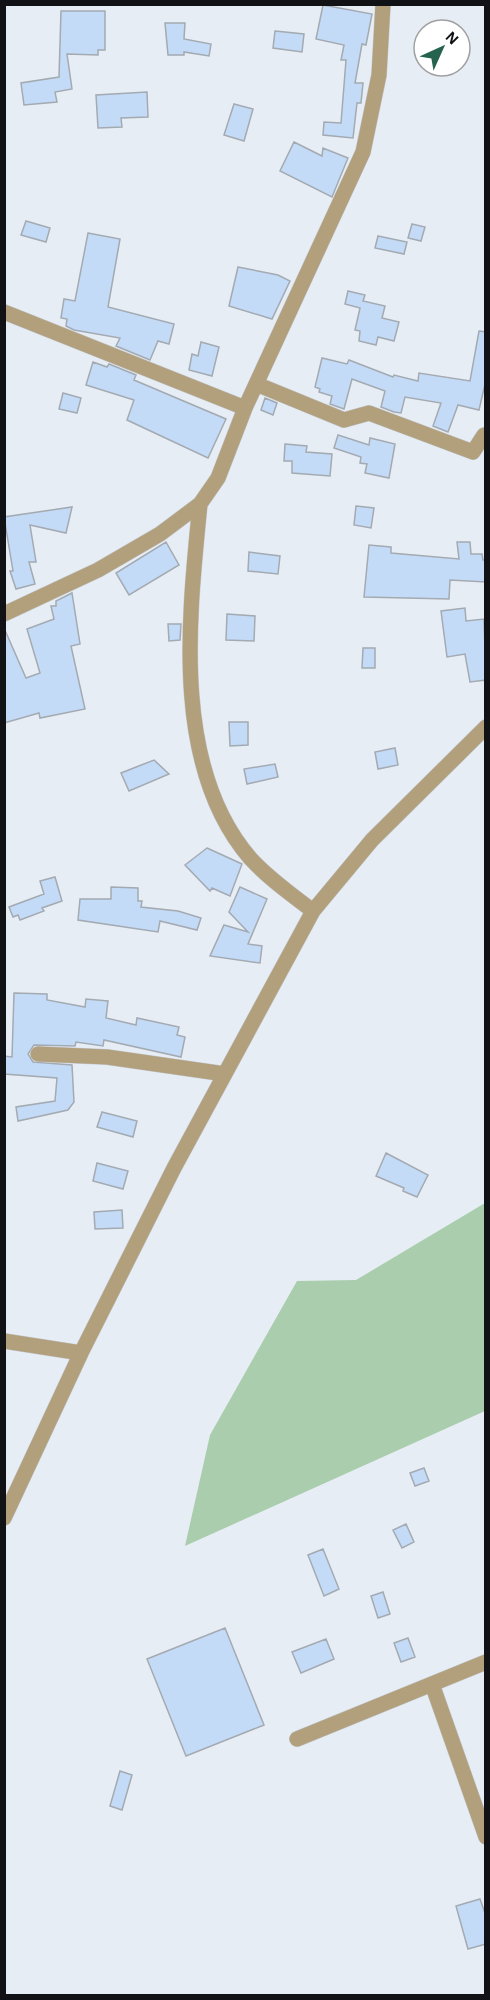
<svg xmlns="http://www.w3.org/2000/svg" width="490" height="2000" viewBox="0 0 490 2000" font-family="'Alegreya Sans',sans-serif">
<rect width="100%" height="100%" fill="#e7edf5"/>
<path fill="#aacead" d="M485 1203V1411L185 1546 210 1435 297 1281 356 1280Z"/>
<path fill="#c4dbf8" stroke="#a3aab1" stroke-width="1.5" d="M323 5 372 14 366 45 362 44 355 83H363L361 103H357L353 138 323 135 324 122 341 123 346 60H341L344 45 316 39Z
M61 11H105V50H98V55L67 54 72 89 55 92 57 102 24 105 21 83 59 77Z
M165 23H185L184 39 211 44 209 56 184 52V55H168Z
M275 31 304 34 302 52 273 48Z
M147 92 148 117 121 118 122 127 98 128 96 95Z
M234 104 253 109 244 141 224 135Z
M294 142 322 156 323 148 348 158 332 197 280 171Z
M26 221 50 228 46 242 21 235Z
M412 224 425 227 421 241 408 238Z
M88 233 120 239 108 307 174 324 169 344 158 341 150 360 116 346 120 338 74 330 66 326 67 319 61 318 64 299 75 301Z
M378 236 407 242 404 254 375 248Z
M238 267 278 275 290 281 272 319 229 306Z
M348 291 365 295 363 301 385 306 382 318 399 322 394 341 378 337 376 345 359 341 360 331 355 330 360 308 345 304Z
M479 331 486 332V380L479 410 458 405 448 432 433 426 441 403 405 397 401 413 394 412 381 407 385 391 352 379 344 409 330 404 332 396 319 392 320 389 315 387 322 358 347 364 349 360 393 377 394 375 418 381 419 373 470 381Z
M201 342 219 347 212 376 189 370 192 354 198 356Z
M93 362 107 367 109 364 136 375 134 380 226 419 208 458 127 420 134 400 86 385Z
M63 393 81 398 77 413 59 409Z
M265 398 277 403 273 415 261 410Z
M338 435 369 445 370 438 395 444 389 478 365 473 367 464 360 463 361 457 334 448Z
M285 444 307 446 306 452 332 454 330 476 292 473V461H284Z
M356 506 374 508 371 528 354 525Z
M72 507 66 533 30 525 36 562H29L35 584 16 589 10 571H13L4 517Z
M166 542 179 565 129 595 116 573Z
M457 542H470L471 554H482L483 560H486V582L450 580 449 599 364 597 369 545 391 547V553L459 559Z
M249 552 280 556 278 574 248 571Z
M72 593 80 644 71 646 85 709 40 718 39 713 4 723V628L26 678 40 673 27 629 54 619 51 606H56V601Z
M465 608 466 621 484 619 486 680 470 682 465 654 447 657 441 611Z
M227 614 255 616 254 641 226 640Z
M168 624H181L180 640 169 641Z
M363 648H375V668H362Z
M229 722H248V745L230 746Z
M395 748 398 765 378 769 375 752Z
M154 760 169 774 129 791 121 773Z
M275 764 278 777 247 784 244 769Z
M207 848 242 864 230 896 212 888 210 891 185 865Z
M55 877 62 901 42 908 44 911 20 920 18 915 13 917 9 907 44 894 40 881Z
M111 887 138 888V901H142L141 907 178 911 201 918 197 930 160 921 158 932 78 920 80 899H111Z
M240 887 267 899 248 944 262 946 260 963 210 956 224 925 248 932 229 912Z
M14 993 47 994V1000L85 1007 86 999 108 1001 106 1018 136 1025 137 1018 179 1027 177 1035 185 1037 181 1057 104 1040 103 1046 76 1042 75 1046 34 1045 28 1054 33 1062 72 1065 74 1102 68 1110 18 1121 16 1107 55 1101 57 1078 4 1074V1056L12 1057Z
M102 1112 137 1121 133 1137 97 1127Z
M386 1153 428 1175 417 1197 403 1191 404 1188 376 1176Z
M97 1163 128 1171 123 1189 93 1181Z
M122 1210 123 1228 95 1229 94 1212Z
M424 1468 429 1481 415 1486 410 1473Z
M406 1524 414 1542 402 1548 393 1530Z
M323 1549 339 1589 324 1596 308 1555Z
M383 1592 390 1614 378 1618 371 1596Z
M225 1628 264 1725 186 1756 147 1659Z
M408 1638 415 1657 401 1662 394 1643Z
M326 1639 334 1659 301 1673 292 1652Z
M120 1771 132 1775 122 1810 110 1806Z
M480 1899 486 1916V1944L468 1949 456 1906Z"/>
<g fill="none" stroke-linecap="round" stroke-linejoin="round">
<g stroke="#c5cad1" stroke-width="16">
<path id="street" d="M4 312 245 408
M256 384 344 420 369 413 473 452 484 435
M200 504C189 616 171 766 250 858 268 878 292 895 313 911
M4 614 98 570 160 534 200 504 218 478 245 408 363 152 379 75 383 4
M38 1054 107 1057 225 1074
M4 1341 81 1353
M4 1518 81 1353 174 1168 313 911 372 840 486 727
M432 1684 486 1837
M297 1739 486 1662"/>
</g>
<use href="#street" stroke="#b2a07d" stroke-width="15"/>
</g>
<rect width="490" height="2000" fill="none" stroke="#101215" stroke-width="12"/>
<g transform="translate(442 48) rotate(45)"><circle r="28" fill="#ffffff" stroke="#9fa0a1" stroke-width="1.5"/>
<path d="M0-4.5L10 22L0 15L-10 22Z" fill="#26634e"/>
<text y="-9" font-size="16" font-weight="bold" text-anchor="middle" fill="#101215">N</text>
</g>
</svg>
